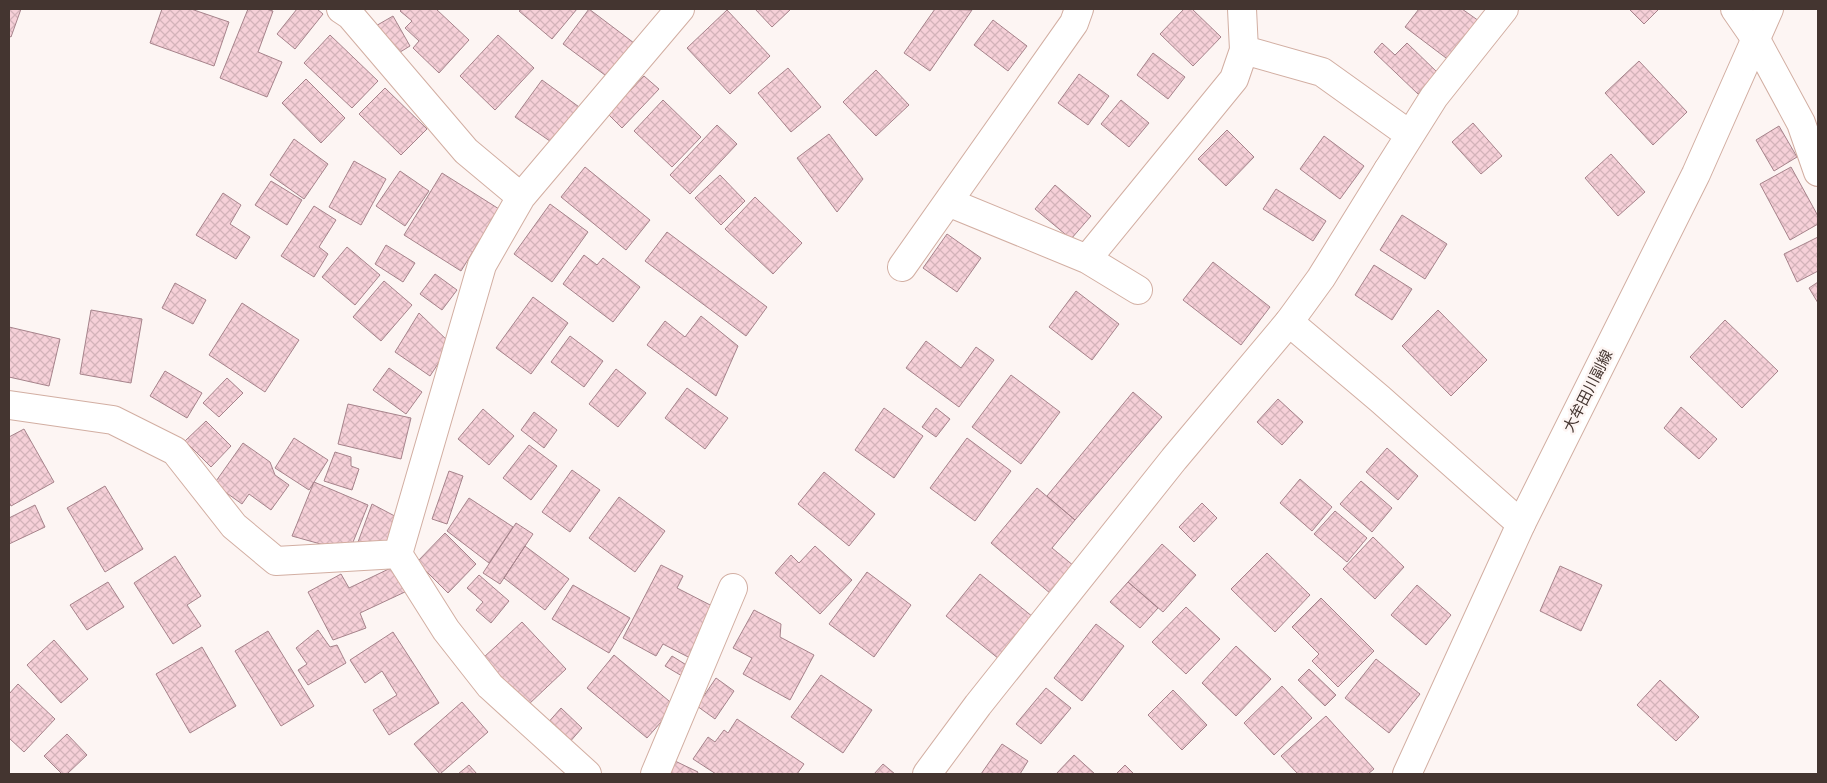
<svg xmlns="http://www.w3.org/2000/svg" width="1827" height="783" viewBox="0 0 1827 783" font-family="Helvetica,'Noto Sans JP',sans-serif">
<defs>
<pattern id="building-cross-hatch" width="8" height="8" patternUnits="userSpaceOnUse" patternTransform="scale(1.25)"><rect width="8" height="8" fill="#f6d0d8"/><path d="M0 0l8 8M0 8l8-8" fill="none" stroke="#d4b3ba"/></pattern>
</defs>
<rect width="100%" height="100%" fill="#fdf5f3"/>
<path fill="url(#building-cross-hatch)" stroke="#a6838b" d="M9 9H21L11 37 9 36Z
M162 9H191L229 22 214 66 150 43Z
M248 9H266L273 11 258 52 282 62 267 97 220 78Z
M297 9H317L323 14 295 49 277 34Z
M402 9H436L469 40 439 73 413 48 419 41 405 28 412 21 400 11Z
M522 9H577L552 39 519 11Z
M589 9 634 43 609 78 563 44Z
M755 9H791L772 27Z
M935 9 972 10 930 71 904 53Z
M1184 9H1192L1221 37 1193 66 1160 34Z
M1419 9H1462L1479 21 1450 61 1405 27Z
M1629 9H1659L1644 24Z
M727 10 770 56 730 94 687 48Z
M393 16 410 46 392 57 374 27Z
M993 20 1027 46 1008 71 974 45Z
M330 35 378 81 352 108 304 63Z
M498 35 534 68 495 110 460 76Z
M1382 43 1395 55 1407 43 1438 73 1418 94 1374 52Z
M1153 53 1185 77 1168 99 1137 75Z
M1639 61 1687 112 1653 145 1605 93Z
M788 68 821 107 791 132 758 93Z
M876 70 909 105 876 136 843 102Z
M1079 74 1109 96 1088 125 1058 103Z
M644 76 659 89 622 128 608 114Z
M306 79 345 118 321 143 282 103Z
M542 80 586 112 560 148 515 117Z
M385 88 427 129 401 155 359 114Z
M663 100 701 137 672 167 634 131Z
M1121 100 1149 123 1129 147 1101 124Z
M1473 123 1502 156 1481 174 1452 142Z
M717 125 737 144 690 194 670 175Z
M1779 126 1797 157 1774 171 1756 140Z
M1227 130 1254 157 1226 186 1198 159Z
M829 134 863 179 837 212 797 158Z
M1324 136 1364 166 1340 199 1300 169Z
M294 139 328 164 304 199 270 175Z
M1611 154 1645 192 1618 216 1585 178Z
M354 161 386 179 361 225 329 207Z
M585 167 650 220 626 250 561 197Z
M1791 167 1818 216V224L1790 240 1760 184Z
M400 171 429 191 405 226 376 206Z
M442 173 499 209 461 271 404 235Z
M720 175 745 201 721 225 695 198Z
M271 181 302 200 287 225 255 205Z
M1055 185 1091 216 1071 239 1035 209Z
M1276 189 1326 221 1313 241 1263 209Z
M223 193 241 205 230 224 250 237 236 259 196 235Z
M755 197 802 243 773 274 725 229Z
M550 204 588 232 552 282 514 254Z
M314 206 336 220 319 247 328 254 314 277 281 256Z
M1402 215 1447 244 1425 279 1380 250Z
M667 232 767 307 746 336 645 261Z
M947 234 981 258 957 292 923 268Z
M1818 237V271L1797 282 1784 254Z
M386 245 415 263 403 282 375 264Z
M347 247 380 275 355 305 322 277Z
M584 255 597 265 603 258 640 287 613 322 563 284Z
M1213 262 1270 307 1241 345 1183 300Z
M1374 265 1412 289 1392 320 1355 295Z
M435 274 457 290 442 310 420 294Z
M384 281 412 305 381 341 353 317Z
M1818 282V303L1809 288Z
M175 283 206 300 193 324 162 308Z
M1076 291 1119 324 1092 360 1049 327Z
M533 297 568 323 531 374 496 348Z
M242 303 299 340 265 392 209 355Z
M91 310 142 319 131 383 80 374Z
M1438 310 1487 360 1451 396 1402 346Z
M419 313 451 344 430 376 395 352Z
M701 316 738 346 716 396 647 345 665 321 685 337Z
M1725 320 1778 371 1742 408 1690 357Z
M9 327 60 339 49 386 9 377Z
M570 336 603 361 584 387 551 362Z
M926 341 961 368 976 347 994 360 959 407 906 368Z
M389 368 422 392 406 414 373 390Z
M616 369 646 393 618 427 589 404Z
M165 371 202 393 187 418 150 396Z
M1011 375 1060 412 1021 464 972 427Z
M227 378 243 393 219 417 203 403Z
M687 388 728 418 705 449 665 418Z
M1133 392 1162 417 1075 520 1047 496Z
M1278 399 1303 422 1282 445 1257 422Z
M348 404 411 418 401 459 338 444Z
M1681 407 1717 439 1699 459 1664 428Z
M884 408 923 436 894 478 855 450Z
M936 408 950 419 936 437 922 427Z
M483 409 514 436 489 465 458 439Z
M534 412 557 430 544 448 521 430Z
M206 421 231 446 211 467 185 441Z
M24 429 54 482 11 506 9 502V437Z
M294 438 328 460 309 490 275 468Z
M967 438 1011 471 975 521 930 488Z
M243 443 270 462 275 475 289 485 271 510 249 494 242 504 214 484Z
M529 445 557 466 531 500 503 478Z
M1387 448 1418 476 1398 500 1366 472Z
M335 452 351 457V466L359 469 352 490 324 481Z
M572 470 600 490 570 532 542 512Z
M449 471 463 476 447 524 432 519Z
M824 472 875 514 849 546 798 504Z
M1300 479 1332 507 1312 531 1280 503Z
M1361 481 1392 508 1372 532 1340 504Z
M314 482 368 505 349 552 292 536Z
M105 486 143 549 105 572 67 508Z
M1037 488 1075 520 1052 548 1074 566 1051 594 991 543Z
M619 497 665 531 635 572 589 538Z
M469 498 513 527 489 563 447 531Z
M1202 503 1217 518 1194 542 1179 527Z
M372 504 406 522 388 549 358 542Z
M35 505 45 527 9 544V518Z
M1335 511 1367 538 1347 562 1314 534Z
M516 523 533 534 500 584 483 573Z
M445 533 476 564 448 593 417 562Z
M1373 537 1404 567 1375 599 1343 569Z
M1162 544 1196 575 1163 612 1128 582Z
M525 546 569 579 545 610 504 578Z
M815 546 852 580 820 614 775 573 791 555 799 563Z
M1267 553 1310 595 1275 632 1231 589Z
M175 556 201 596 187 605 201 626 173 644 134 583Z
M661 565 683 576 677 588 718 609 692 659 663 644 656 656 623 638Z
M395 566 407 591 360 613 366 628 333 640 308 592 341 574 349 588Z
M1560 566 1602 585 1581 631 1540 611Z
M867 572 911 605 874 657 829 624Z
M980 574 1033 617 999 659 946 616Z
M479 575 509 601 491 623 476 610 483 602 467 588Z
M108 582 124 607 87 630 70 605Z
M1128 582 1158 608 1140 628 1110 602Z
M573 585 630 618 609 653 552 619Z
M1417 585 1451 615 1426 645 1391 615Z
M1321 598 1374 651 1338 687 1312 661 1319 654 1292 627Z
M1186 607 1220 639 1186 674 1152 642Z
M754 610 781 624 780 637 814 655 790 700 743 674 752 658 733 648Z
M522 622 566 669 528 705 483 658Z
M1096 624 1124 646 1082 701 1054 678Z
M318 630 330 647 337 645 346 663 308 685 298 670 307 664 296 648Z
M268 631 314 706 281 726 235 651Z
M393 632 439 703 389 735 373 710 397 695 382 671 365 683 350 660Z
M54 640 88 679 61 703 27 665Z
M1236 646 1271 679 1236 716 1202 683Z
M202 647 236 706 190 733 156 674Z
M614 655 675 706 647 738 587 688Z
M672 656 688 666 682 676 665 666Z
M1376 659 1420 694 1389 733 1345 698Z
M1309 669 1336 695 1325 706 1298 680Z
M821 675 872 710 843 753 791 717Z
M716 678 734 691 715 719 697 706Z
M1660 680 1699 717 1676 741 1637 705Z
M18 684 55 719 24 752 9 738V694Z
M1282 686 1312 718 1274 755 1244 723Z
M1046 688 1071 708 1041 744 1016 724Z
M1173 690 1207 725 1182 750 1148 715Z
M462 702 488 732 440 774 414 744Z
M561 708 582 728 568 744 546 725Z
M1326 716 1374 769 1368 774H1298L1281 756Z
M737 719 804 764 797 774H716L693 759 708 737 715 742 724 730 728 733Z
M67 734 87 755 67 774H62L44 756Z
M1002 744 1028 761 1020 774H981Z
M1074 755 1095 774H1056Z
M675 761 698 772 697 774H668Z
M883 764 895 774H874Z
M469 765 477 774H458Z
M1125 765 1134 774H1116Z"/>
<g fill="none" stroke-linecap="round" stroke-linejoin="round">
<g stroke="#d2aea2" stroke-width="30">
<path id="street" d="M341 9 350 15 466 151 521 197
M1242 9 1244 50 1322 72 1410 135
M1735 9 1755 38 1801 123 1818 172
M1388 170 1434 97 1504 9
M948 202 1087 259 1138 290
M1087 259 1234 79 1244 50
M902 267 1074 23 1079 9
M1289 322 1380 399 1521 524
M9 405 113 420 175 451 234 526 276 561 398 554
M587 774 490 686 446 630 398 554 482 265 521 197 680 9
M655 774 733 588"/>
</g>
<g stroke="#d2aea2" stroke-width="30">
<path id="secondary" d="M927 774 978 705 1174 459 1289 322 1321 278 1388 170"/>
</g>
<g stroke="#d2aea2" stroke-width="30">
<path id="primary" d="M1407 774 1521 524 1696 174 1769 9"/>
</g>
<use href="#street" stroke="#fff" stroke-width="28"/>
<use href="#secondary" stroke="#fff" stroke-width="28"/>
<use href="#primary" stroke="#fff" stroke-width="28"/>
</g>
<g text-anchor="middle" stroke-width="5" stroke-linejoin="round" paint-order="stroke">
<g font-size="15" fill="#443530" stroke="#fdf5f3">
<text transform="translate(1588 391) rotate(-63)" y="5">大牟田川副線</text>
</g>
</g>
<rect width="1827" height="783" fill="none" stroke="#443530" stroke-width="20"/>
</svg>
